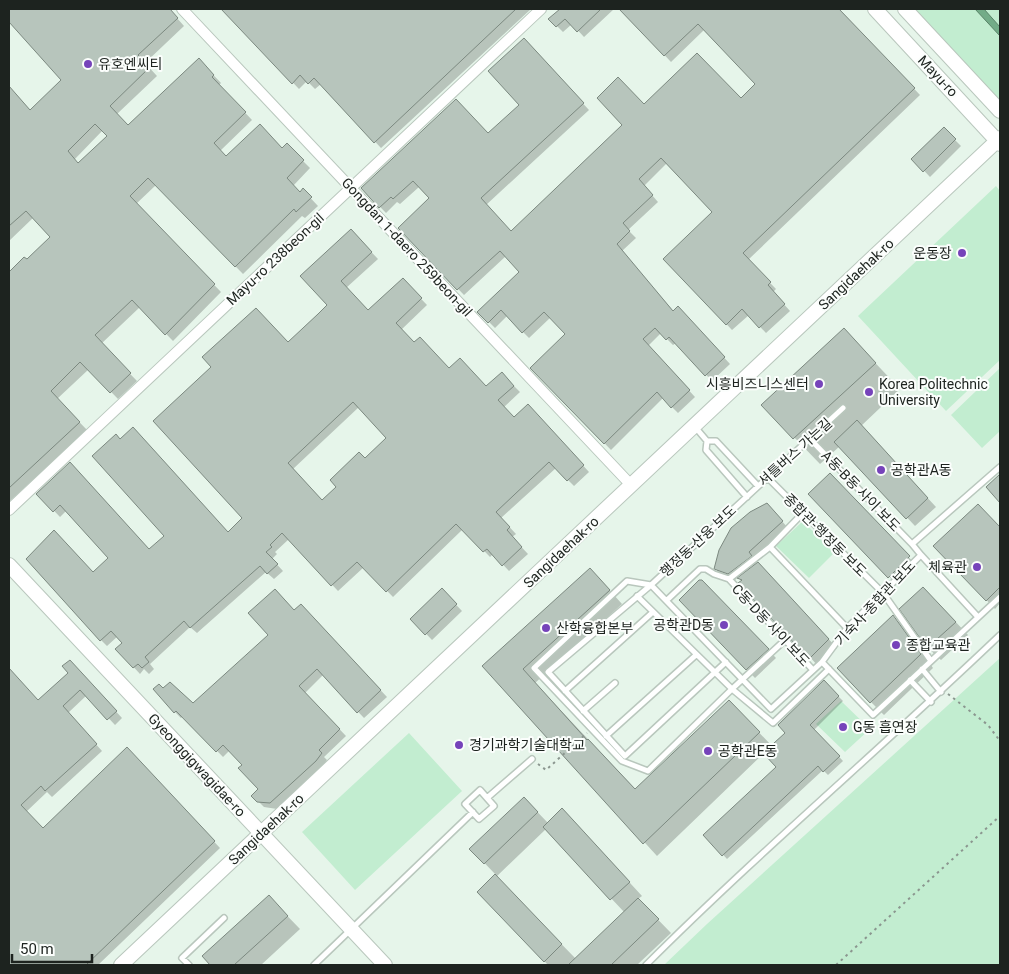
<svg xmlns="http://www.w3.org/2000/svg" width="1009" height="974" viewBox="0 0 1009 974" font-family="Roboto,'Noto Sans KR',sans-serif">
<rect width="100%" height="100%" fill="#e6f5ea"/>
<path fill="#c2edd0" d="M905 9H1000V110Z
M996 186 1000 191V360L946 411 858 316Z
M1000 368V431L982 448 951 415Z
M803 521 834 553 809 578 776 546Z
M1000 658V965H664L707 924Z
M841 701 870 729 845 752 816 724Z
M409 733 462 791 355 890 302 832Z"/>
<path fill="#73ac88" stroke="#598368" d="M975 9H984L1000 27V36Z"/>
<path fill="#0003" fill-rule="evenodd" d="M9 9H169L184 26 145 63 157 76 117 114 128 126 199 60 221 83 219 85 252 120 220 151 226 158 283 149 287 145 310 168 293 186 300 193 303 190 318 206 305 218 302 216 243 274 156 185 136 204 221 292 173 341 140 307 101 344 137 381 118 399 89 369 57 399 87 430 9 502V273L24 259 27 261 52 237 34 217 9 241V87L31 112 63 80 9 20ZM103 130 109 136 79 165 74 160Z
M223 9H531L381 148 321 84 315 89 307 81 299 89Z
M561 9H614L584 37 572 24 563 32 550 19Z
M621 9H839L920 95 748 260 776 289 773 292 790 311 766 333 749 315 732 330 665 259 714 212 667 163 644 186 658 202 628 230 636 238 622 251 674 312 684 314 730 364 712 381 676 343 673 345 661 333 648 346 695 397 678 413 663 398 611 450 532 368 566 334 551 317 529 338 507 316 495 328 479 312 521 272 506 256 464 295 400 228 430 199 419 187 400 204 397 202 386 213 362 188 488 135 520 105 530 46 589 110 486 205 511 233 644 105 741 100 757 84 705 29 671 62Z
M944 129 961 146 930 177 913 159Z
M357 237 378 259 346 288 368 312 403 280 427 305 401 330 415 344 449 369 486 388 508 380 520 392 504 407 514 419 534 412 589 472 574 486 556 468 501 518 516 534 512 537 528 554 509 571 493 554 490 557 463 529 393 597 364 567 338 591 289 539 275 552 277 554 272 559 283 571 274 579 266 572 197 633 190 627 150 664 154 669 149 674 144 669 140 674 117 649 123 643 118 636 107 646 101 640 93 573 110 558 67 510 60 517 38 494 150 550 228 533 244 518 288 343 328 305ZM359 407 388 438 322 501 293 469Z
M844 330 900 389 861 426 936 507 915 526 840 446 820 464 763 405Z
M839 483 917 566 897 585 810 494Z
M978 505 1000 529V603L995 609 935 546Z
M773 511 788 528 754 559 837 648 818 666 738 577 735 580 721 575 715 568Z
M603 583 622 604 535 683 636 790 729 701 772 746 787 733 824 682 843 701 814 730 843 761 828 775 823 770 727 859 705 835 778 768 764 753 657 856 484 666Z
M442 590 462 611 432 640 412 619Z
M711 590 776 658 755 678 680 600Z
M936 601 968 635 941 660 928 648 901 609Z
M295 612H307L387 697 364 718 323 675 305 693 346 736 324 757 327 760 322 767 277 809 264 807 253 796 260 789 244 765 230 750 223 757 183 716 181 718 175 712 164 690 192 705Z
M893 617 906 629 933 668 884 715 871 702Z
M76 668 122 718 115 725 87 695 68 713 102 751 52 797 47 792 26 812 43 830 127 749 220 848 98 965H9V669L38 702Z
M524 798 548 823H575L642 896 638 899 671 933 637 965H548L478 892 496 875 471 849ZM546 829 625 913 576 959 496 877Z
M269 897 300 929 261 965H212L204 957Z"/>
<path fill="#b7c5bc" stroke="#7c8980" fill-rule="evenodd" d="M9 9H170L178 18 138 55 150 67 110 106 128 125 199 58 214 75 212 77 246 112 214 143 226 156 260 124 282 148 287 143 304 160 287 178 300 192 303 188 312 197 296 212 294 209 235 267 148 178 130 196 215 284 165 335 132 300 95 335 131 373 110 393 80 362 51 391 80 422 9 488V272L24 257 27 259 50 237 26 211 9 226V86L30 110 61 80 9 22ZM95 124 107 136 78 163 68 151Z
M221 9H516L374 143 314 78 308 84 300 75 292 84Z
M560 9H601L577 32 565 19 556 27 548 19Z
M619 9H839L915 88 743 253 771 282 768 285 785 304 759 328 742 309 726 325 663 259 712 212 661 158 639 179 653 195 623 223 630 231 617 244 673 311 678 306 725 357 705 376 669 337 666 340 655 328 643 339 690 390 671 408 657 392 604 444 530 368 565 334 544 312 522 333 501 310 488 323 477 312 519 272 500 251 457 290 398 228 429 198 413 181 393 199 391 197 379 208 361 188 456 99 488 133 519 105 488 71 524 38 584 103 481 198 511 231 622 125 597 98 618 77 644 104 697 53 741 98 755 84 698 24 664 56Z
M944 127 956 139 923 172 911 159Z
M351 229 372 252 341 281 368 310 403 278 422 298 396 323 414 342 420 337 449 368 460 358 486 386 502 372 514 386 498 400 514 417 528 404 584 465 567 481 549 462 496 512 510 527 507 530 522 547 502 566 487 549 483 552 456 524 386 592 357 562 331 586 282 533 270 545 272 547 266 552 278 564 267 574 260 566 190 628 184 621 145 657 149 662 142 668 138 664 133 668 115 649 122 643 111 631 100 641 26 559 54 530 93 572 108 558 60 505 53 512 36 494 70 462 149 549 164 536 92 456 116 434 120 439 133 427 228 532 242 518 153 421 211 367 202 357 256 308 288 342 318 314 327 305 300 276ZM353 402 386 438 365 458 359 452 330 480 336 487 322 500 288 463Z
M844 328 876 363 793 439 761 405Z
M857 420 928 498 906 519 834 442Z
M830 473 910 556 888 578 808 494Z
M1000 474V503L986 487Z
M767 503 783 521 749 552 752 556 728 574 714 569 719 550 731 528 750 512Z
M978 504 1000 527V587L986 601 933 546Z
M758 562 829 639 809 659 738 583 742 580 737 578Z
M590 568 610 590 523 669 587 740 588 739 635 789 729 700 760 732 643 844 482 666Z
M699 580H702L769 649 746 670 679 600Z
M923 587 956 622 927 648 899 609Z
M442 588 457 604 425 635 410 619Z
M275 589 294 610 301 604 381 690 357 713 317 669 299 686 340 729 319 750 322 753 316 761 270 803 257 802 251 796 258 789 238 768 242 765 223 745 216 752 176 711 174 713 153 689 159 684 163 688 170 682 193 703 268 635 248 613Z
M893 615 921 654 870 703 837 668Z
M70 660 117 711 107 720 80 690 63 706 97 744 45 791 41 786 21 805 43 828 127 747 215 841 86 965H9V668L38 700 68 673 62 666Z
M824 680 839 696 810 725 840 756 823 772 818 766 722 856 703 835 776 767 763 753 785 733 778 725Z
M524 797 538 812 484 864 469 849Z
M562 808 630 882 610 900 543 827Z
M495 874 562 944 544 962 477 892Z
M269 895 288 916 234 965H210L202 956Z
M638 898 659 919 611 965H568Z"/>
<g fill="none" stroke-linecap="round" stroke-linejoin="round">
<g stroke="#b9c7bd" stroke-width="8">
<path id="lane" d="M696 428 707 441H716L758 486
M810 439 912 544
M707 441 706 450 747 497
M767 477 883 593 931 661
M770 547 802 514
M921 555 978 617
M729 579 813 670
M637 596 732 689 785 640
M667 600 700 569H706L714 574 729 579 770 547 847 628
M726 662 625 756 548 672 651 585 843 408
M822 662 847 628 921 555 912 544 1000 467
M829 669 773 723 732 689 648 771 622 761 534 668 627 581 651 585 771 709 822 662 873 715 1000 597
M922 669 941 692
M910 680 931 702
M565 691 653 612
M583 711 615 683
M606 736 696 655
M480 790 494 806 479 819 465 804Z
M487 798 532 759
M189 965 182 958 224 918
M314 965 473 812
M646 965C760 851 883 747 1000 635"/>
</g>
<g stroke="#b9c7bd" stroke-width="12">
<path id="street" d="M182 9 631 485
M9 510 541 9"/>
</g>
<g stroke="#b9c7bd" stroke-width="16">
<path id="secondary" d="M875 9 1000 144
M905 9 1000 111
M9 565 385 965
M121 965 1000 138"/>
</g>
<path stroke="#8b968f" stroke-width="2" stroke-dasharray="2.5 4" stroke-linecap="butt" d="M948 694 988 725 1000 741
M538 764 546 770 587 733
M836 965 1000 816"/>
<use href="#lane" stroke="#fff" stroke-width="5"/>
<use href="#street" stroke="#fff" stroke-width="10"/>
<use href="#secondary" stroke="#fff" stroke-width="14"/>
</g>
<g fill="#7643ba" stroke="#fbfefc" stroke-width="2">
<circle cx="88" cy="64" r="5"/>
<circle cx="962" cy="253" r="5"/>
<circle cx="819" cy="384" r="5"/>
<circle cx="869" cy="392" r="5"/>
<circle cx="881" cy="470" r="5"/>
<circle cx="977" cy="567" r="5"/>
<circle cx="724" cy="625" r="5"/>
<circle cx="546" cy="628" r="5"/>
<circle cx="896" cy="645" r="5"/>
<circle cx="843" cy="727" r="5"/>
<circle cx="459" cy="745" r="5"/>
<circle cx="708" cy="751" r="5"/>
</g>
<g text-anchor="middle" stroke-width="4" stroke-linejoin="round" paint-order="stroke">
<g font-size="14" fill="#1d231f" stroke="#fbfefc" text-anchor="start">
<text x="98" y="69">유호엔씨티</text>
<text x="952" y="258" text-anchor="end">운동장</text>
<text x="809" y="389" text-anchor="end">시흥비즈니스센터</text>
<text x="879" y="389">Korea Politechnic<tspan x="879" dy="16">University</tspan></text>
<text x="891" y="475">공학관A동</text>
<text x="967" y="572" text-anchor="end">체육관</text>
<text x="714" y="630" text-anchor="end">공학관D동</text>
<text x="556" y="633">산학융합본부</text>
<text x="906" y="650">종합교육관</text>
<text x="853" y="732">G동 흡연장</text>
<text x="469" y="750">경기과학기술대학교</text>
<text x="718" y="756">공학관E동</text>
</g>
<g font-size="14" fill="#1d231f" stroke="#fbfefc">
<text transform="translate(938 76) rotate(47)" y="5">Mayu-ro</text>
<text transform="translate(407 247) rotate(47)" y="5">Gongdan 1-daero 259beon-gil</text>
<text transform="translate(275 259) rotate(-43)" y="5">Mayu-ro 238beon-gil</text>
<text transform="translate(856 274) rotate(-43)" y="5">Sangidaehak-ro</text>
<text transform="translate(795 452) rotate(-42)" y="5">셔틀버스 가는길</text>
<text transform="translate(861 491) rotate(46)" y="5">A동-B동 사이 보도</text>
<text transform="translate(825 535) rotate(45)" y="5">종합관-행정동 보도</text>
<text transform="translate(698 541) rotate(-43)" y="5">행정동-산융 보도</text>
<text transform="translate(561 552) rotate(-43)" y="5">Sangidaehak-ro</text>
<text transform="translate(875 603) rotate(-47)" y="5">기숙사-종합관 보도</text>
<text transform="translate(771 625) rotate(47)" y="5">C동-D동 사이 보도</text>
<text transform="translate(197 765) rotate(47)" y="5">Gyeonggigwagidae-ro</text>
<text transform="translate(266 829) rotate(-43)" y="5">Sangidaehak-ro</text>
</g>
</g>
<rect width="1009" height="974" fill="none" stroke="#1d231f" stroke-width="20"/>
<path d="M12 954v8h80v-8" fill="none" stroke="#1d231f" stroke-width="2.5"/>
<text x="20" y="954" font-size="15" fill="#1d231f" stroke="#fbfefc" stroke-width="4" paint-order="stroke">50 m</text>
</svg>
